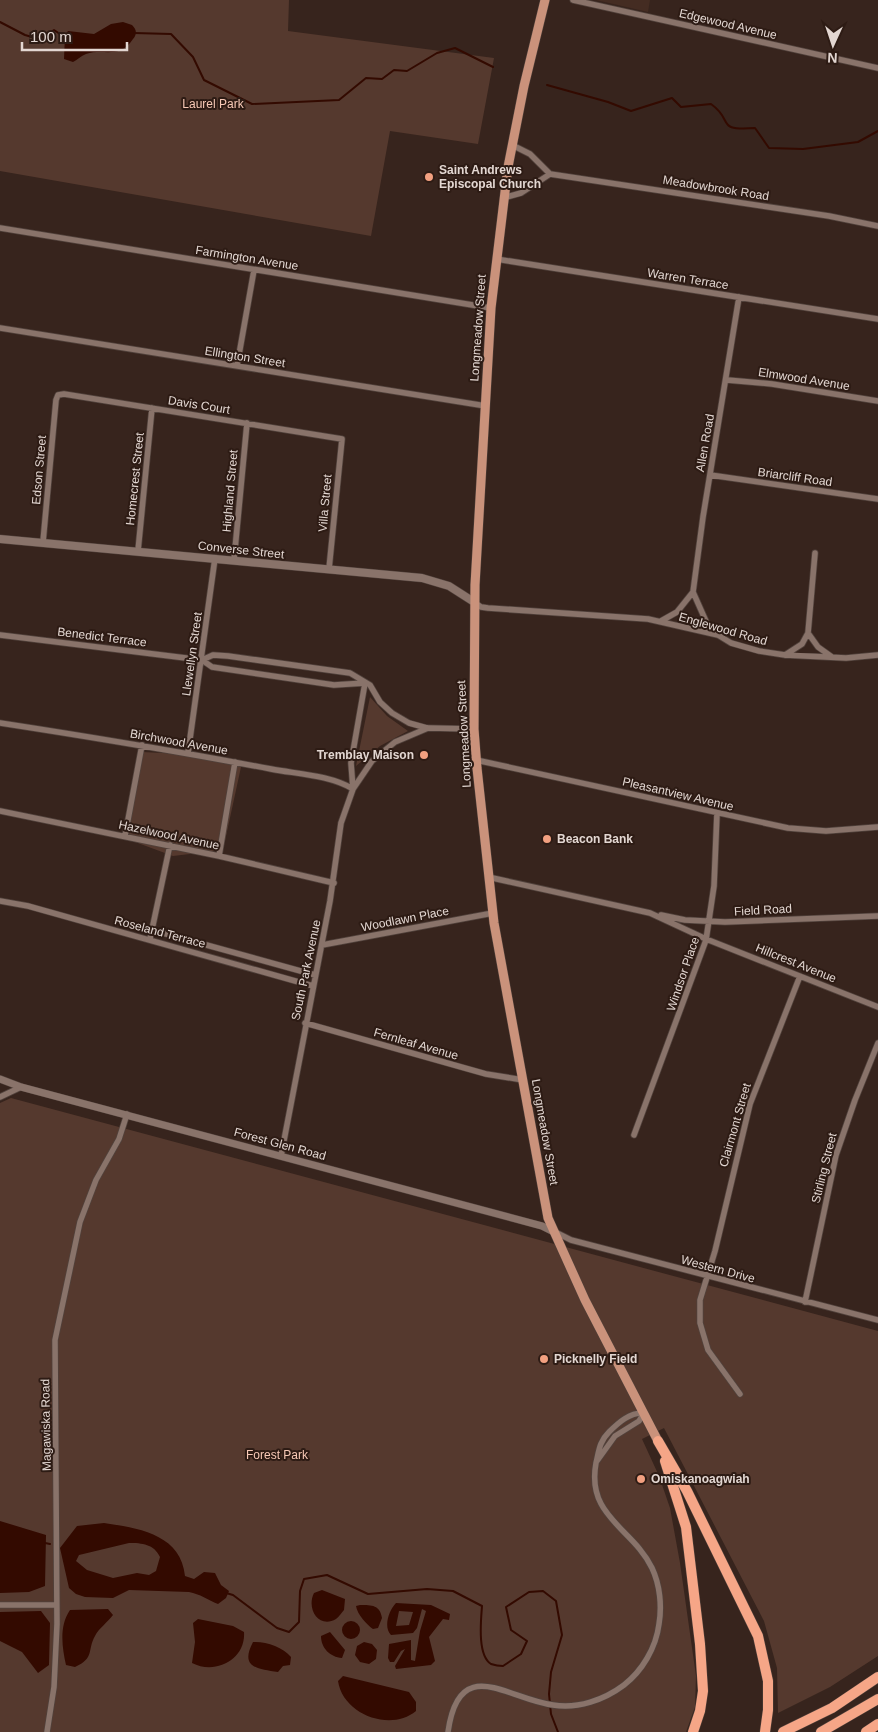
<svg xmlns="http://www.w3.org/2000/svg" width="878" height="1732" viewBox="0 0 878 1732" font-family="Arial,sans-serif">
<rect width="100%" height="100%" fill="#37241d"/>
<path fill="#442c22" d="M596 0H650L648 12Z"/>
<path fill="#55392e" d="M0 0H289L288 31 494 58 478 144 390 131 371 236 0 171Z
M370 697 387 716 408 731 380 746 356 766Z
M142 752 204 755 241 767 223 850 173 856 127 839Z
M11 1098 878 1331V1656L830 1687 778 1713 777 1668 764 1621 664 1428 642 1439 659 1476 670 1508 680 1563 696 1676 695 1707 686 1732H0V1103Z"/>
<path fill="#330a00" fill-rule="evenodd" d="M123 22 132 25C137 30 137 34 133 39 119 60 104 48 86 54 81 56 77 60 73 62L64 59 65 35 68 31 94 34 111 24Z
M0 1521 46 1535 45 1586 29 1592 0 1593Z
M104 1523C138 1528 181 1534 185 1576L194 1579 204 1572 215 1573 221 1585 229 1591 226 1598 218 1604C208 1600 200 1594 189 1592L129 1590 113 1598 85 1597 76 1594 69 1588 60 1548 77 1526ZM129 1543C142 1543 154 1544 160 1557L156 1571 149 1575 137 1573 113 1578 87 1570 76 1561 79 1555Z
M322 1590 345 1599 344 1610C342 1612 339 1617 336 1619 319 1629 306 1609 314 1593Z
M396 1603 431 1605 450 1614 449 1620 443 1619 429 1637 435 1661 431 1665 396 1669 395 1666 405 1649 401 1651 394 1662H390L388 1658 389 1644 411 1640V1660L415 1661 420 1631 426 1611 422 1609 417 1628 413 1633 391 1635C383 1627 389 1610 396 1603ZM399 1611 413 1612 409 1625 396 1626Z
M360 1605C372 1605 380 1605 382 1618L378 1628 373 1629C367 1625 357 1614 356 1606Z
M108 1609 113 1615C108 1622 99 1628 95 1636 87 1650 95 1658 75 1667L66 1665C62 1647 59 1626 70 1610Z
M41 1611 50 1623 49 1665 38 1673 22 1652 0 1641V1612Z
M198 1619 233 1626 244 1632C246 1660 215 1675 192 1663L195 1642 193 1623Z
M342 1630a9 9 0 1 1 18 0a9 9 0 1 1-18 0Z
M330 1632 345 1650 342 1658C330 1657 321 1648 321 1636Z
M253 1642C265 1641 283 1647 291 1657L290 1665 283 1666 278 1672C256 1669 240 1667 253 1642Z
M364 1642 372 1644 377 1650 376 1659 369 1664 360 1662 355 1655 357 1646Z
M343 1676 409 1692 416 1702V1711C391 1732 343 1715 338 1681Z"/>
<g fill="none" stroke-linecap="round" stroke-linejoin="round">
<path stroke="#330a00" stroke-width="2" d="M0 22 25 35 39 39 54 30 66 38
M134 33 171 34 193 57 204 80 252 104 339 100 366 78 382 79 394 70 407 71 437 53 455 48 493 67
M547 85 608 102 631 111 672 98 681 107 711 104C735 121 714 131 755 128L769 148 803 149 858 142 878 131
M45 1543 50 1544
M226 1593 233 1595 277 1628 289 1632 299 1622 300 1591 304 1579 327 1575 368 1594 427 1589 453 1591 482 1606C481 1620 477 1655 491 1664 494 1665 499 1666 503 1666L521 1654 527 1641 511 1630 506 1607 529 1592 543 1591 556 1601 562 1635 551 1672 549 1694 551 1714 558 1732"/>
<g stroke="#51423c" stroke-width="7">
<path id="minor" d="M573 0 878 68
M512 145 530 154 550 174
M503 198 521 193 550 174 829 216 878 226
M0 228 491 308
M496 259 878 319
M0 328 486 406
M237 366 254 270
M727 380 772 384 878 401
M710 475 878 499
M43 542 56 400 58 395 64 394 342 439 329 569
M138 551 152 408
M815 553 808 633 818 647 832 657
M234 560 247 423
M693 592 709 628 716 634
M474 602 481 607 488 608 648 619 718 635 731 643 759 651 785 655 846 658 878 655
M661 621 677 612 693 592 703 517 739 297
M0 635 202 660 212 667 334 685 365 683
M785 655 802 644 808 633
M202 660 213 655 228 656 350 673 370 685 380 702 392 713 409 723 427 728
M0 723C91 737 181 752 271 769 297 774 330 775 353 789
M188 753 215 558
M476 760 788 828 826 831 878 827
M353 789 351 763 365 683
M0 811 219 856 334 883
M125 836 142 745
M219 856 235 762
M488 877 650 913 706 939 878 1007
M0 901 28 906 313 986
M661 915 685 920 725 922 878 916
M152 930 315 975
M150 939 170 845
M322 945 493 913
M305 1023 486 1074 523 1080
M0 1097 21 1087
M634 1135 706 940 714 886 717 813
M281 1156 330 901 341 823 353 789 372 761 395 742 428 728 474 729
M555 1232 571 1240 878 1320
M805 1302 836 1155 855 1100 878 1043
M740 1394 708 1350 700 1323V1300L715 1251 750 1104 800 976
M0 1605H56
M47 1732 54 1687 57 1624 55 1340 80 1222 96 1180 119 1139 127 1114
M448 1732C459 1653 507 1699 553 1705 578 1709 604 1700 624 1685 642 1671 656 1648 659 1624 662 1606 660 1585 652 1568 633 1528 586 1517 596 1463 599 1451 599 1442 609 1432 618 1423 630 1412 644 1413L639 1421 615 1436 597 1461"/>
</g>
<g stroke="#51423c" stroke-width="8">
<path id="tertiary" d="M0 1079 21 1087 542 1226 554 1232"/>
</g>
<g stroke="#51423c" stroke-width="9">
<path id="secondary" d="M0 539 422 578 449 586 474 602"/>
</g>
<g stroke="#51423c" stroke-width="10">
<path id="primary" d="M545 0 524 86 508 167 491 308 475 585 474 729 477 768 494 923 548 1218 585 1300 658 1441"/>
</g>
<g stroke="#51423c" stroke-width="11">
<path id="motorway" d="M658 1441 687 1491 758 1636 768 1681V1710L765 1732
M665 1461 686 1527 700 1644 703 1691 700 1711 693 1732
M783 1732 832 1708 878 1677
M821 1732 878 1699
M866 1732 878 1724"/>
</g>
<use href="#minor" stroke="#89736a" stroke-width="5.5"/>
<use href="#tertiary" stroke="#89736a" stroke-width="7"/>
<use href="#secondary" stroke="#89736a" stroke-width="8"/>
<use href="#primary" stroke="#ca927b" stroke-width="9"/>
<use href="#motorway" stroke="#f6a687" stroke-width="10"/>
</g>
<g fill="#f2a080" stroke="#2d1b14" stroke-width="2">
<circle cx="429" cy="177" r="5"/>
<circle cx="424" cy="755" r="5"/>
<circle cx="547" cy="839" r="5"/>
<circle cx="544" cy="1359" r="5"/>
<circle cx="641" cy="1479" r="5"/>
</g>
<g text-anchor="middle" stroke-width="4" stroke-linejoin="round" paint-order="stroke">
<g font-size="12" fill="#e3d7d2" stroke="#2d1b14">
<text transform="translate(728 24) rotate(13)" y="4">Edgewood Avenue</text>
<text transform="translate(716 188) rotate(9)" y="4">Meadowbrook Road</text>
<text transform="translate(247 258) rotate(9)" y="4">Farmington Avenue</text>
<text transform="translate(688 279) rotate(9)" y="4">Warren Terrace</text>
<text transform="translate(478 328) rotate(-86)" y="4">Longmeadow Street</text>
<text transform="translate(245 357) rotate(9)" y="4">Ellington Street</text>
<text transform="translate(804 379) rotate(9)" y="4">Elmwood Avenue</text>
<text transform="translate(199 405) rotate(9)" y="4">Davis Court</text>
<text transform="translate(705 443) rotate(-80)" y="4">Allen Road</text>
<text transform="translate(39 470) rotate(-85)" y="4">Edson Street</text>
<text transform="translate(795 477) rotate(8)" y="4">Briarcliff Road</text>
<text transform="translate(135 479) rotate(-84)" y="4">Homecrest Street</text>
<text transform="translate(230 491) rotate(-85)" y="4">Highland Street</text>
<text transform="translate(325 503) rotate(-85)" y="4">Villa Street</text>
<text transform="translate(241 550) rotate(6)" y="4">Converse Street</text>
<text transform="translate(723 629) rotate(16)" y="4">Englewood Road</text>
<text transform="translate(102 637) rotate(7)" y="4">Benedict Terrace</text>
<text transform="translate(192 654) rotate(-82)" y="4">Llewellyn Street</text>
<text transform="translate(464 734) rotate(-93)" y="4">Longmeadow Street</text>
<text transform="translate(179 742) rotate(10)" y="4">Birchwood Avenue</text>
<text transform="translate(678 794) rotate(13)" y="4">Pleasantview Avenue</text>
<text transform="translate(169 835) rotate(12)" y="4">Hazelwood Avenue</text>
<text transform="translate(763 910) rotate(-3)" y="4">Field Road</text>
<text transform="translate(405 919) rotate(-11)" y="4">Woodlawn Place</text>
<text transform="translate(160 932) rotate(15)" y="4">Roseland Terrace</text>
<text transform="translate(796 963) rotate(22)" y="4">Hillcrest Avenue</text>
<text transform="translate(306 970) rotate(-78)" y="4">South Park Avenue</text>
<text transform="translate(683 974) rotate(-71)" y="4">Windsor Place</text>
<text transform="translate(416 1044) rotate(16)" y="4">Fernleaf Avenue</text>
<text transform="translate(735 1125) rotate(-74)" y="4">Clairmont Street</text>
<text transform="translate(545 1132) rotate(80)" y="4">Longmeadow Street</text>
<text transform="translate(280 1144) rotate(15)" y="4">Forest Glen Road</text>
<text transform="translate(824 1168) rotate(-76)" y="4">Stirling Street</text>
<text transform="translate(718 1269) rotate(15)" y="4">Western Drive</text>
<text transform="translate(46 1425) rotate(-91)" y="4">Magawiska Road</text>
</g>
<g font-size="12" fill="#f8c9b6" stroke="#2d1b14">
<text x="213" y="108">Laurel Park</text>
<text x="277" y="1459">Forest Park</text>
</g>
<g font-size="12" font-weight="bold" fill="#e3d7d2" stroke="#2d1b14" text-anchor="start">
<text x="439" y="174">Saint Andrews<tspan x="439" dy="14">Episcopal Church</tspan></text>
<text x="414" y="759" text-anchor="end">Tremblay Maison</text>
<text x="557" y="843">Beacon Bank</text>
<text x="554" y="1363">Picknelly Field</text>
<text x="651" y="1483">Omiskanoagwiah</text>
</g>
</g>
<g transform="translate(833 45) rotate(183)" stroke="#2d1b14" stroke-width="4" paint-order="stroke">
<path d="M0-4L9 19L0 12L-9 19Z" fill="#e3d7d2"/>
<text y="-8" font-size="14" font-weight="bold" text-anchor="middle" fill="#e3d7d2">N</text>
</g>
<path d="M22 42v8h105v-8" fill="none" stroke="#e3d7d2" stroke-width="2.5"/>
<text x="30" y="42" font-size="15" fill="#e3d7d2" stroke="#2d1b14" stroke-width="4" paint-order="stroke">100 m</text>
</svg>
